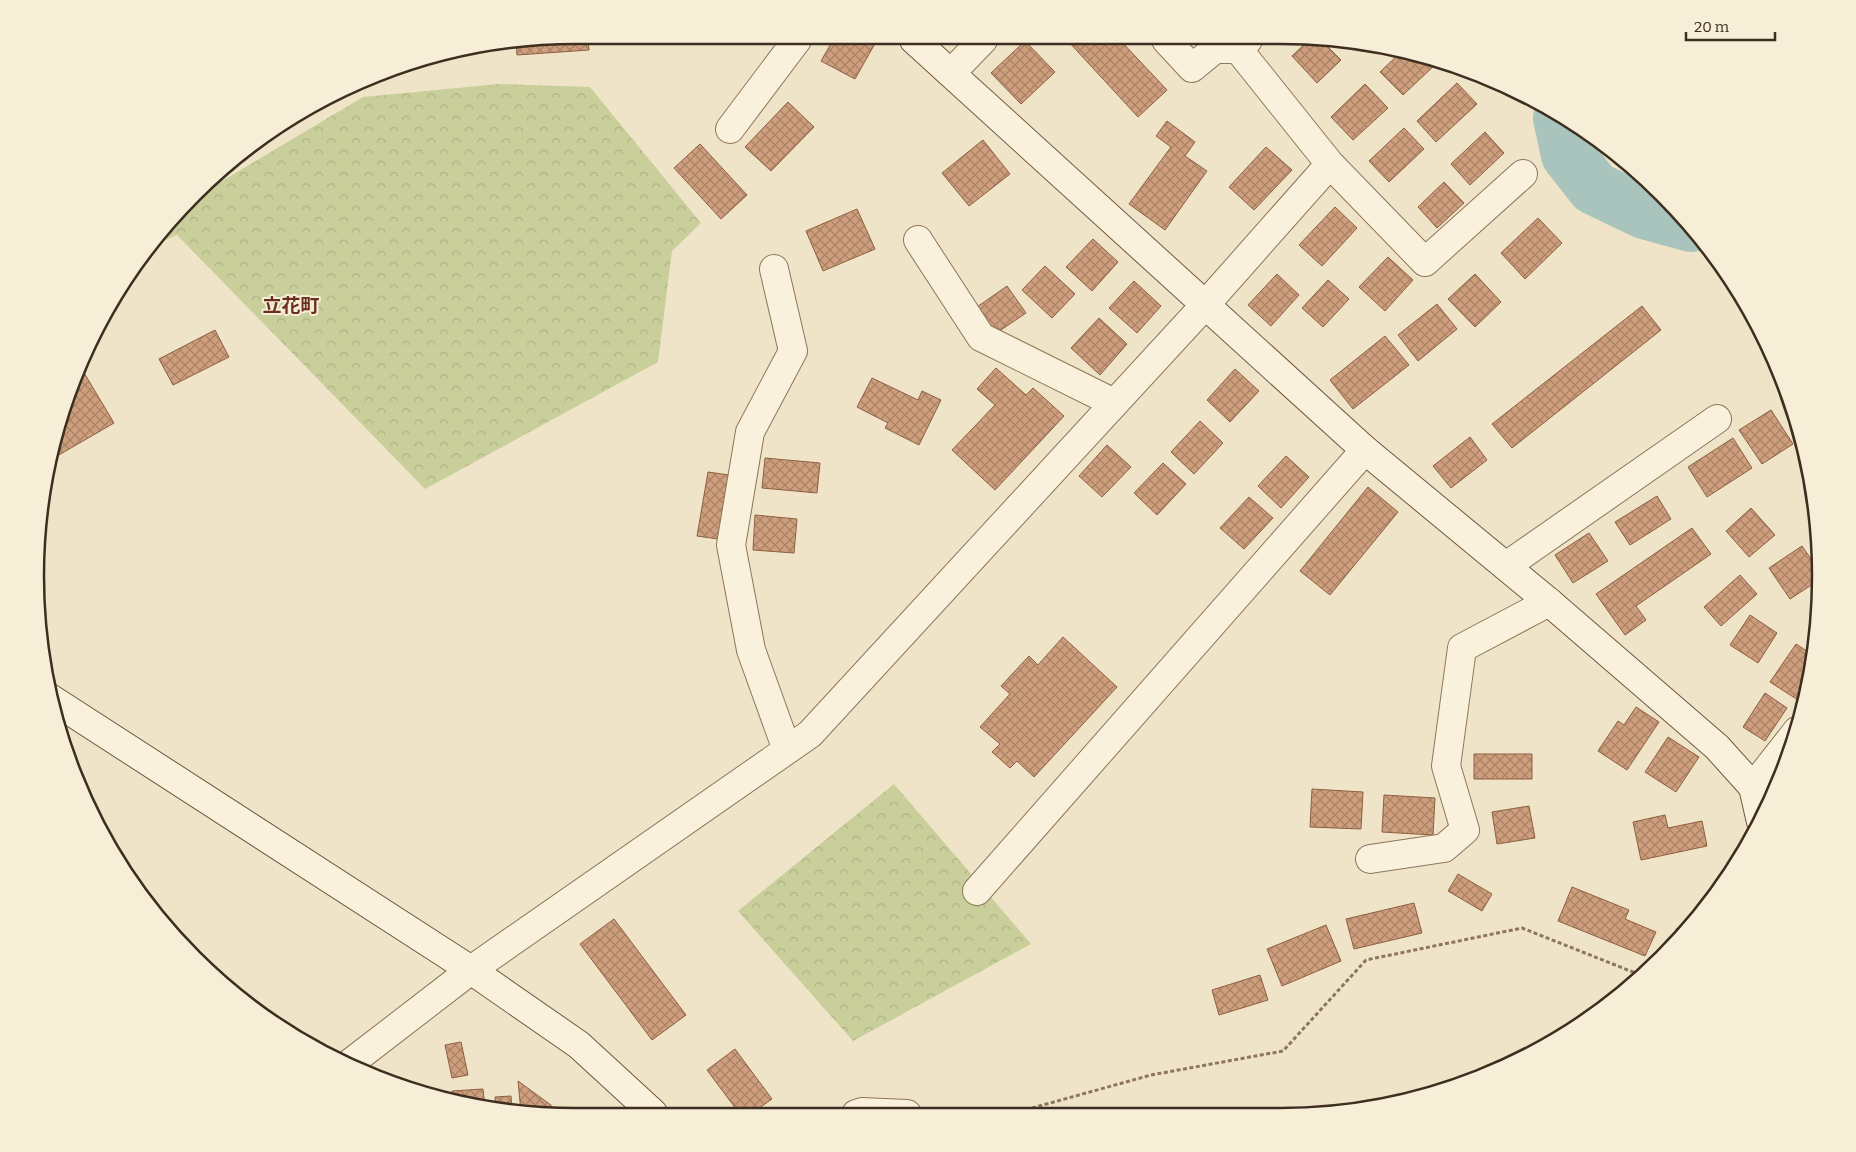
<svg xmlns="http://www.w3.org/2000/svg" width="1856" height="1152" viewBox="0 0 1856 1152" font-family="Bitter,'Noto Sans JP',serif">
<defs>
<pattern id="forest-crowns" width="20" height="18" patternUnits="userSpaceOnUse" patternTransform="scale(1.25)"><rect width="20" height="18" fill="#c9cf9b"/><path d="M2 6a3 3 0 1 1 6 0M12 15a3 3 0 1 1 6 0" fill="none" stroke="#aeb285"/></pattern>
<pattern id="building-cross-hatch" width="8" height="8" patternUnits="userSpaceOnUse" patternTransform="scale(1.25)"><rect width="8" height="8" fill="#cf9f7d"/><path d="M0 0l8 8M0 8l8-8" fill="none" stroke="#a98266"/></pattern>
</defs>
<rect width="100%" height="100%" fill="#f0e4c8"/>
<path fill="url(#forest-crowns)" d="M499 84 590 87 701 223 672 251 658 362 425 489 177 235 146 248 207 183 212 187 363 97Z
M894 784 1031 944 853 1041 738 911Z"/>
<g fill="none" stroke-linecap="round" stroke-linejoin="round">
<path stroke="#a9c4bc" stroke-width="54" d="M1560 118 1568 155 1594 188 1644 212 1691 225"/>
</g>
<path fill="url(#building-cross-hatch)" stroke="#8d5f41" d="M516 40H588L589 50 517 55Z
M833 40H877L855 79 821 61Z
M1067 40H1120L1167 90 1138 117Z
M1309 40H1321L1341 60 1317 83 1292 56Z
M1025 41 1055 72 1021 104 991 73Z
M1400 53 1437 63 1403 95 1380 72Z
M1457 83 1477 104 1436 142 1417 121Z
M1365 84 1388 108 1353 140 1331 117Z
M788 102 814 127 771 171 745 147Z
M1167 121 1195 142 1185 156 1207 171 1165 230 1129 204 1171 147 1156 136Z
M1404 128 1424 149 1389 182 1369 161Z
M1485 132 1504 153 1470 185 1451 164Z
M983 140 1010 174 969 206 942 173Z
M700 144 747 195 721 219 674 168Z
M1266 147 1292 170 1254 210 1229 187Z
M1444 182 1464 203 1437 228 1418 207Z
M1335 207 1357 228 1322 266 1299 245Z
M857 209 875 249 823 271 806 231Z
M1538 218 1562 243 1525 279 1501 253Z
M1093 239 1118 262 1092 291 1066 267Z
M1388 257 1413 280 1385 311 1359 287Z
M1045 266 1075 294 1052 318 1022 290Z
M1277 274 1299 295 1271 326 1248 305Z
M1475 274 1501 302 1475 327 1448 299Z
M1328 280 1349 299 1323 327 1302 308Z
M1134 281 1161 306 1137 333 1109 308Z
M1007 286 1026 313 995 334 977 307Z
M1437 304 1457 329 1418 361 1398 335Z
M1642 306 1661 330 1512 448 1492 424Z
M1099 318 1127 344 1100 375 1071 348Z
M215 330 229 357 173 385 159 359Z
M1385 336 1409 365 1353 409 1330 380Z
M80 366 114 423 52 459 64 402Z
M996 368 1026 395 1033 388 1064 416 995 490 952 450 995 405 977 389Z
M1235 369 1259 391 1230 422 1207 400Z
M872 378 918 400 922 391 941 400 919 445 885 428 888 423 857 407Z
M1771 410 1793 444 1762 464 1739 430Z
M1200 421 1223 443 1194 474 1171 452Z
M1470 437 1487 460 1451 488 1433 466Z
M1733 438 1752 468 1707 497 1688 467Z
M1107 445 1131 467 1102 497 1079 476Z
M1286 456 1309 477 1281 508 1258 486Z
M765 458 820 463 817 493 762 488Z
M1163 463 1186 484 1157 515 1134 493Z
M708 472 729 475 718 539 697 536Z
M1368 487 1398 512 1330 595 1300 571Z
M1657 496 1671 519 1630 545 1615 522Z
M1249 497 1273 518 1244 549 1220 528Z
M1751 508 1775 535 1749 557 1726 531Z
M755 515 797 519 794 553 753 550Z
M1692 528 1711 554 1636 606 1646 620 1625 635 1596 594Z
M1589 533 1608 561 1573 583 1555 555Z
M1802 546 1818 569 1819 580 1790 599 1769 568Z
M1740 575 1757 594 1721 626 1704 607Z
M1750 615 1777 633 1758 663 1730 645Z
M1063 637 1117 687 1034 777 1017 761 1010 768 992 752 1000 744 980 727 1010 694 1001 686 1029 656 1038 665Z
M1796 644 1813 655 1807 686 1798 700 1770 682Z
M1765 693 1787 708 1765 741 1743 727Z
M1636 707 1659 722 1627 770 1598 751 1618 721 1624 725Z
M1668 737 1699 757 1676 792 1645 772Z
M1474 754H1532V779H1474Z
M1312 789 1363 792 1361 829 1310 827Z
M1384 795 1435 798 1433 835 1382 832Z
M1529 806 1535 838 1497 844 1492 812Z
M1665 815 1668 828 1702 821 1707 846 1641 860 1633 822Z
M1458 874 1492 894 1482 911 1448 891Z
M1572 887 1629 910 1625 919 1656 932 1645 956 1558 921Z
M1414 903 1422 933 1354 949 1346 919Z
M614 919 686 1015 652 1040 580 944Z
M1326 925 1341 961 1282 986 1267 949Z
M1677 928 1684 932 1659 959Z
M1260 975 1268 1000 1219 1015 1212 990Z
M461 1042 468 1075 452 1078 445 1045Z
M735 1049 772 1099 752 1113H739L707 1070Z
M518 1081 551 1105V1113L521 1112Z
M483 1089 485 1107 452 1098V1091Z
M511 1096 512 1112 496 1110 495 1097Z"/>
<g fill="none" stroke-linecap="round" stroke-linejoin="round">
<g stroke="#8d765c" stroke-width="30">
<path id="street" d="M1166 40 1192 68 1215 49H1238
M1248 40 1238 49 1330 164 1425 262 1523 174
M951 73 983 40
M730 129 797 40
M918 240 981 337 1114 403
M774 269 793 351 750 432 731 545 751 650 787 750
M1506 566 1717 419
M1753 787 1797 731
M1370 859 1444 848 1465 830 1446 766 1462 648 1549 602
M977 891 1365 450
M349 1064 471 970 810 734 1206 304 1330 164
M856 1114 862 1112 907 1114"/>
</g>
<g stroke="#6f573f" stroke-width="30">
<path id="secondary" d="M914 40 1365 450 1549 602 1717 747 1753 787 1761 822
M50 698 471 970 579 1045 653 1113"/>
</g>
<path stroke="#8d765c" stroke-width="3" stroke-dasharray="4 2.5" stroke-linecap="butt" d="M1007 1115 1151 1075 1283 1051 1366 960 1522 928 1643 976"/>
<use href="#street" stroke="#faf1dc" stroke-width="28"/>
<use href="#secondary" stroke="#faf1dc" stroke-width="28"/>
</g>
<g text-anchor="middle" stroke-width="4" stroke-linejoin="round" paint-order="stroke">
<g font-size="19" font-weight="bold" fill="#6b2e1e" stroke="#f7eed8">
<text x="291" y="312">立花町</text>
</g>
</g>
<path d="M0 0H1856V1152H0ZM576 44H1280A532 532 0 0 1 1812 576V576A532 532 0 0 1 1280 1108H576A532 532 0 0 1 44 576V576A532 532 0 0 1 576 44Z" fill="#f7eed8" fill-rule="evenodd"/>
<path fill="none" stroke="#3d2e20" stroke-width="2.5" d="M576 44H1280A532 532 0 0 1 1812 576V576A532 532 0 0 1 1280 1108H576A532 532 0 0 1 44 576V576A532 532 0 0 1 576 44Z"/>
<path d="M1686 32v8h89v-8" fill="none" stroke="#3d2e20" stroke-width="2.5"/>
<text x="1694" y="32" font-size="15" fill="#3d2e20" stroke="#f7eed8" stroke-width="4" paint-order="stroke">20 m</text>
</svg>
